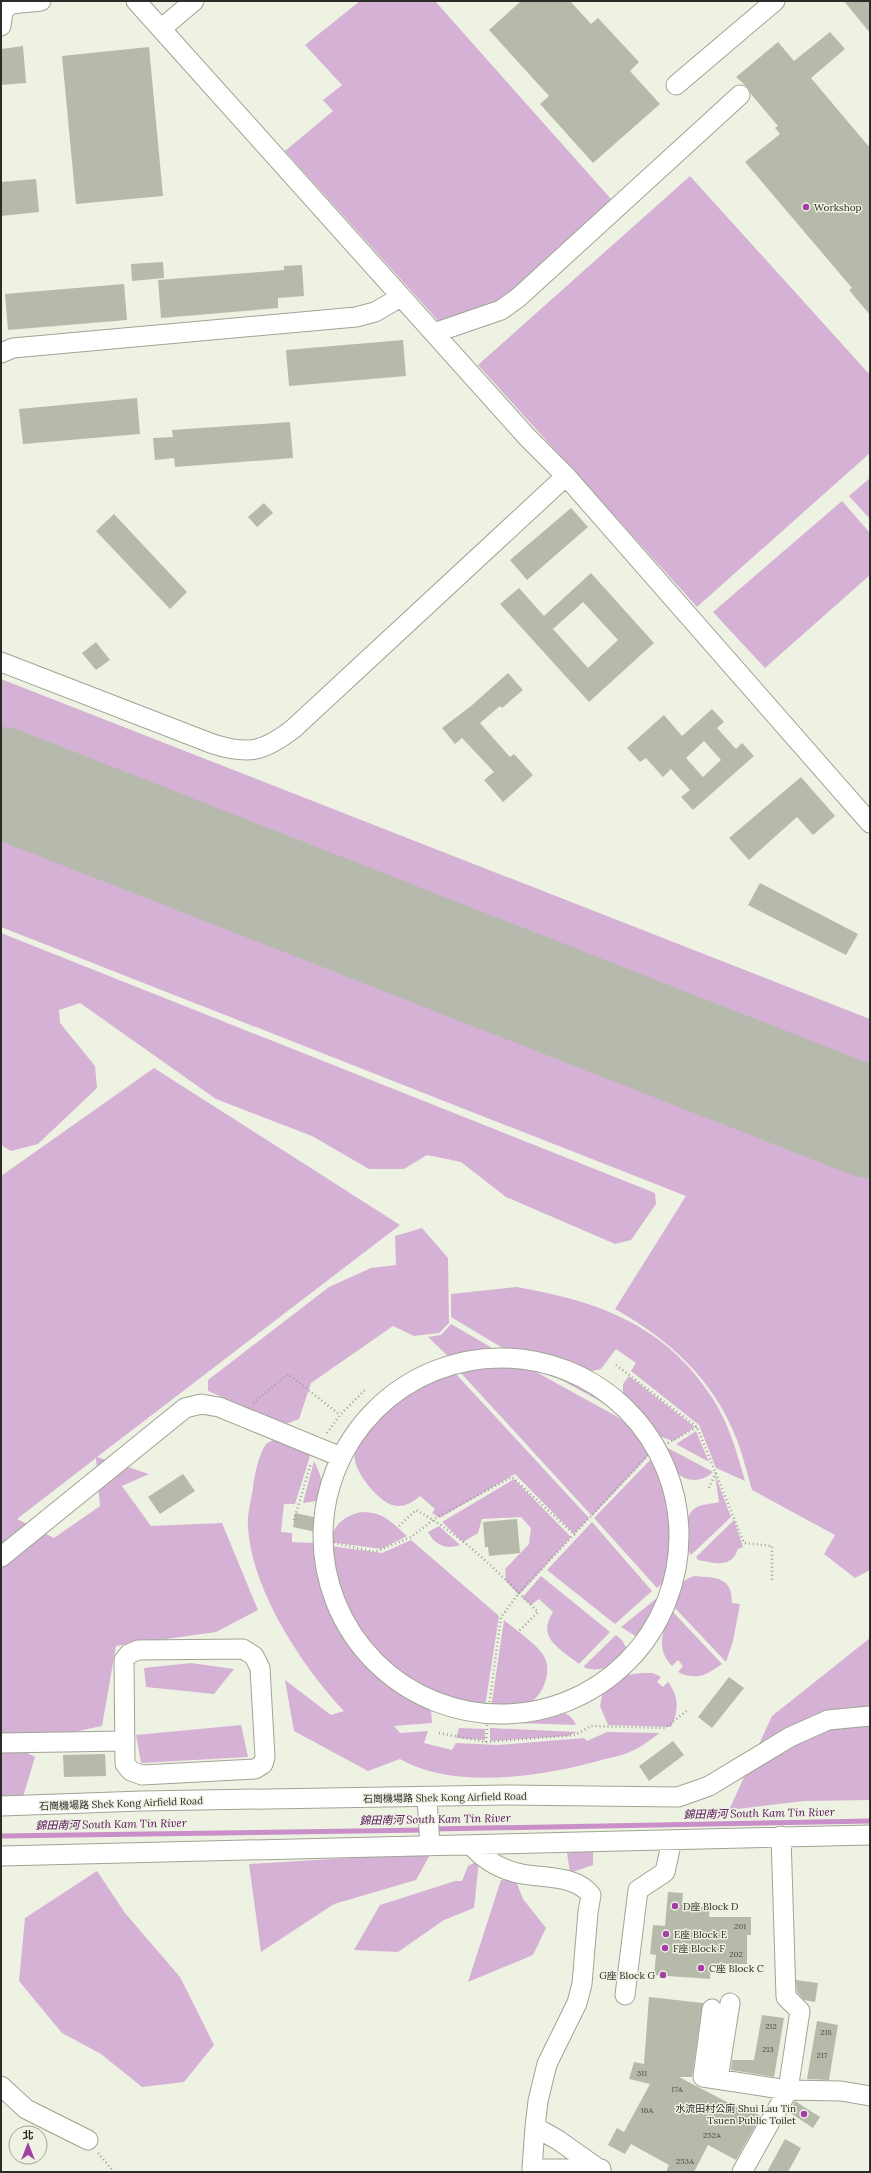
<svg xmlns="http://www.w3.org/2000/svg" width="871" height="2173" viewBox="0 0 871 2173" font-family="Lora,'Noto Sans TC',serif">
<rect width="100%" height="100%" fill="#eef2e2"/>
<path fill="#d6b1d6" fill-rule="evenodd" d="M360 1H435L611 199 493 309 442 325 285 151 333 111 323 100 342 85 305 45Z
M690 176 870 375V453L697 607 478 365Z
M870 478V519L849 496Z
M842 501 870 533V575L765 668 713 612Z
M1 679 870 1019V1080L1 739Z
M1 833 870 1174V1570L855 1578 824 1554 835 1535 752 1490C747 1473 743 1456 737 1440 714 1380 670 1340 615 1309L686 1196 1 927Z
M1 933 655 1193 656 1204 631 1240 615 1244 506 1197 461 1162 427 1155 404 1169H369L312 1136 216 1099 80 1003 59 1010 60 1023 95 1066 97 1088 38 1144 11 1151 1 1145Z
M154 1068 400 1225 97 1457 149 1474 122 1486 151 1526 222 1523 258 1610 216 1632 116 1646 102 1726 12 1745 35 1757 23 1797 1 1796V1176ZM96 1458 100 1506 54 1538 17 1519Z
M422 1228 448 1258 449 1323 439 1333 414 1336 393 1326 311 1383 299 1419 286 1424 208 1391V1380L329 1287 371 1268 396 1265 395 1236Z
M516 1287C598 1301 666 1325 713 1399 729 1424 737 1453 745 1481L716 1468 699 1425 631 1371 636 1363 616 1349 601 1369 588 1372 541 1357 511 1353 451 1317V1294Z
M451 1324 499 1352 475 1354 451 1359 428 1337 441 1335Z
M505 1365 527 1367 616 1416 633 1428 651 1453 592 1516 460 1372 480 1367Z
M543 1370C574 1378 597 1392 620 1412Z
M455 1373 589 1518 574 1534 515 1474 440 1518 432 1513 435 1509 420 1496C412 1503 403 1508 392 1505 377 1500 351 1469 355 1453 361 1425 401 1395 426 1383 434 1378 445 1376 455 1373Z
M629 1376 695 1427 673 1441 656 1435 628 1403 623 1393V1384Z
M696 1431 709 1462 676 1444Z
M277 1438 305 1450 310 1456 295 1504H284L281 1532 292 1533V1542L314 1543 324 1595 343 1633 364 1661 387 1683 423 1701 431 1710 432 1723 394 1726 400 1733 428 1731 424 1743 452 1750 456 1743 498 1745 584 1738 587 1741 607 1732 660 1733C651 1739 642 1747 632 1751 624 1755 614 1757 605 1759 547 1776 455 1791 400 1759L368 1771 294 1731 285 1680 331 1715 344 1711C303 1668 251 1589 248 1527 247 1515 251 1500 253 1488 254 1476 259 1454 266 1444 269 1442 274 1440 277 1438Z
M668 1448 713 1472C703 1482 687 1483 676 1472 671 1467 668 1456 665 1450Z
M654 1456C674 1493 677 1539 667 1580L657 1588 594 1518Z
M314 1461C321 1475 326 1487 316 1501L303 1503Z
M715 1475 731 1517 691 1555C683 1543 682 1519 694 1509 700 1504 712 1504 719 1502Z
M514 1479 571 1537 519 1595 506 1581 505 1569 529 1544 531 1528 521 1517 482 1519 478 1533 463 1542 442 1522Z
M362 1512C384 1512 391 1522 407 1536L381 1549 330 1542C333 1525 345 1515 362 1512Z
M734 1520 743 1547 738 1549C731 1569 715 1563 698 1560L696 1557Z
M592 1522 652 1591 615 1624 547 1570Z
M439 1526 460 1545C446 1550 435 1545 428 1532Z
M411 1540 499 1616 485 1707C398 1690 341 1636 331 1546L382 1553Z
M541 1576 610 1632 579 1664C560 1649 536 1638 553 1612L539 1599 531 1605 522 1598Z
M694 1576C716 1578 732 1576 732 1603L740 1604 733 1641 726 1662 674 1607C678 1590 677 1582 694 1576Z
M657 1598 654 1613 640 1637H637L621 1627Z
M672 1611 722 1664C707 1675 695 1681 678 1672L683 1666 678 1660 672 1666C655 1649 663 1629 672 1611Z
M504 1620C516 1630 532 1641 542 1653 554 1668 544 1696 528 1704 518 1710 502 1708 491 1708Z
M616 1635 622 1640 627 1649 626 1655C612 1665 601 1674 583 1667Z
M870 1638V1800L804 1801 729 1810 772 1716Z
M191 1663 234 1669 214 1694 146 1687 144 1668Z
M641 1673H653L661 1677 657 1682 663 1687 668 1682C679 1696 679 1711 671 1727L608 1725 600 1706 603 1691 627 1675Z
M556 1712C568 1713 571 1715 576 1725L490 1722 489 1719H521Z
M241 1725 248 1757 141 1763 136 1735Z
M459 1728 485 1729V1740L456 1738Z
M490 1728 577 1732 568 1736 490 1741Z
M593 1848V1865L570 1873 567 1853Z
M431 1853 416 1880 334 1904 261 1952 249 1864Z
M479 1860 474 1908 444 1920 398 1952 354 1950 380 1905 455 1881H462L468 1866Z
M97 1871 125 1913 180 1977 214 2045 184 2082 142 2087 101 2054 62 2033 19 1981 25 1918Z
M501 1880 516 1881 523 1899 546 1928 533 1955 468 1982Z"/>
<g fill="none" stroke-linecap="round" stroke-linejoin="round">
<path stroke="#c98fc9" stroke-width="5" d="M433 1829 870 1821
M1 1836 425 1830"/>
<path stroke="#b6baad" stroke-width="110" d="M1 782 870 1123"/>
</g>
<path fill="#b6baab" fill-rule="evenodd" d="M521 1H570L591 24 598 18 639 62 630 71 660 104 593 163 540 104 549 96 489 30Z
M844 1H870V33Z
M830 32 845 49 811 78 870 148V315L849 290 852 288 745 162 780 134 775 128 778 126 751 94 748 88 736 77 778 42 794 61Z
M23 46 26 83 1 85V49Z
M149 47 163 196 76 204 62 56Z
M36 179 39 212 1 216V182Z
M163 262 164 278 132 281 131 264Z
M302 265 304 296 278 298V308L161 318 158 280 284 270V266Z
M124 284 127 320 8 330 5 294Z
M403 340 406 376 289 386 286 350Z
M137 398 140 434 23 444 19 409Z
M290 422 293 458 175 467 174 458 155 460 153 438 173 437 172 430Z
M264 503 273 513 257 527 248 517Z
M571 508 588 527 527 580 510 560Z
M114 514 187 592 170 609 96 531Z
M591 573 654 643 589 702 500 604 519 588 544 616ZM583 602 618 640 588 668 553 629Z
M96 642 110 660 96 670 82 653Z
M508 673 523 690 502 708 500 706 480 723 510 757 514 754 533 775 503 802 484 780 494 772 462 738 455 744 442 728 471 706Z
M712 709 724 722 717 728 736 749 742 743 754 756 693 810 681 797 690 790 671 769 663 777 646 758 640 762 627 748 664 715 682 736ZM704 741 721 760 703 777 686 758Z
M801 777 835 816 813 835 797 817 749 860 729 838Z
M760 883 858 934 846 955 748 905Z
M183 1474 195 1491 160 1514 148 1497Z
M295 1513 318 1518 316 1532 293 1527Z
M517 1519 520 1553 489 1556 488 1547H485L483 1522Z
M729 1677 744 1688 712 1728 698 1717Z
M673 1741 684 1755 649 1781 639 1766Z
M105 1754 106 1776 64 1777 63 1755Z
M668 1892 683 1893 682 1905 710 1907 709 1917H751V1935H747V1964H711L710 1979 654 1975 656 1955 650 1954 653 1925 665 1926Z
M796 1980 818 1983 815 2002 804 2000 797 1992Z
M649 1997 703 2003 692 2077H679L746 2112 747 2109 761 2116 736 2160 708 2145 694 2172H666L669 2165 631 2144 625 2154 608 2145 617 2128 624 2132 650 2084 629 2079 634 2062 644 2064Z
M762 2015 784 2018 774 2077 731 2070 732 2060H754Z
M817 2021 838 2025 829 2080 807 2079Z
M795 2101 820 2117 813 2128 789 2112Z
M785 2139 801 2148 788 2172H767Z"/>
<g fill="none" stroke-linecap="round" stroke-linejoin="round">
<g stroke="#a0a495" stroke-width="21">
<path id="minor" d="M136 1 527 437 566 476 870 823
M1 26 3 11 11 4 41 1
M161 29 194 1
M676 85 775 1
M434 333 501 310 519 297 740 95
M1 353 13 348 356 317 375 312 401 297
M1 662 213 744C248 755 263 752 293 729L566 476
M323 1536a178 178 0 1 1 356 0a178 178 0 1 1-356 0Z
M1 1557 185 1408 201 1404 219 1407 341 1457
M243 1649 254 1656 260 1668 265 1757 263 1764 255 1769 142 1775 131 1771 125 1764 124 1660 129 1654 138 1650Z
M1 1743 125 1741
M427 1797 430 1846
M1 1806 142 1801 505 1795 678 1797 709 1786 790 1737 828 1720 870 1716
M471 1845C484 1860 502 1870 522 1874 544 1878 576 1875 591 1895L588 1912 582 1984 577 2003 547 2064 538 2101 535 2127 558 2140 599 2169 600 2172
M1 1856 870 1835
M625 1995 638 1890 665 1872 672 1840
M712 2009 703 2077 788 2090 841 2091 870 2096
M718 2079 730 2003
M1 2086 26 2109 88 2140
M535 2127 532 2169H601
M742 2172 788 2090 800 2011 786 1997 781 1836"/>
</g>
<path stroke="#9ea296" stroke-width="2.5" stroke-dasharray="1 3" stroke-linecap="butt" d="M616 1365 697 1427 744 1543 772 1546V1580
M253 1403 288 1374 340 1415
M327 1433 340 1415 365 1390
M709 1488 716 1472
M294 1520 311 1463
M399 1526 416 1510C464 1536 500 1574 538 1612L518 1632
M322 1540 375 1552 411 1537 437 1517 512 1477 575 1535
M439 1733 486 1742 575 1735 591 1726 665 1728 689 1709
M486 1742 488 1713 501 1617 519 1593 650 1453 697 1427
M98 2153 114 2172"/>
<use href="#minor" stroke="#fff" stroke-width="19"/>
</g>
<g fill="#a340a6" stroke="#eef2e2" stroke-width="1.5">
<circle cx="806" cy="207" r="4"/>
<circle cx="675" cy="1906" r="4"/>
<circle cx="666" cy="1934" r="4"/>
<circle cx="665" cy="1948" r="4"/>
<circle cx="701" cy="1968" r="4"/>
<circle cx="663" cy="1975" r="4"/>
<circle cx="804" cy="2114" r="4"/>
</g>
<g text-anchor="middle" stroke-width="3" stroke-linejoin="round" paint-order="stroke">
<g font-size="8" fill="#4d5047">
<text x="740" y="1929">201</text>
<text x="736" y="1957">202</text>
<text x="771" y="2029">212</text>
<text x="826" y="2035">218</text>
<text x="768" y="2052">213</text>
<text x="822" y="2058">217</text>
<text x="642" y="2076">311</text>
<text x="677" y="2092">17A</text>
<text x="647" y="2113">16A</text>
<text x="712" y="2138">252A</text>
<text x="685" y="2164">253A</text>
</g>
<g font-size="10" fill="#2a2c26" stroke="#eef2e2" text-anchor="start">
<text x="814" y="211">Workshop</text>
<text x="683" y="1910">D座 Block D</text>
<text x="674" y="1938">E座 Block E</text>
<text x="673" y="1952">F座 Block F</text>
<text x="709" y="1972">C座 Block C</text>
<text x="655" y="1979" text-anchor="end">G座 Block G</text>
<text x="796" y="2112" text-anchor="end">水流田村公廁 Shui Lau Tin<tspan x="796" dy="12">Tsuen Public Toilet</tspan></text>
</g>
<g font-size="10" fill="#2a2c26" stroke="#eef2e2">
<text transform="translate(445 1797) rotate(-1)" y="4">石崗機場路 Shek Kong Airfield Road</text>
<text transform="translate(121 1803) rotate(-2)" y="4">石崗機場路 Shek Kong Airfield Road</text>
</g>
<g font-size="11" font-style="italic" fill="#530c56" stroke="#eef2e2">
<text transform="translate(759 1813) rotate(-1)" y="4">錦田南河 South Kam Tin River</text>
<text transform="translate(435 1819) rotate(-1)" y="4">錦田南河 South Kam Tin River</text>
<text transform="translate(111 1824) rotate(-1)" y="4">錦田南河 South Kam Tin River</text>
</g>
</g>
<rect width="871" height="2173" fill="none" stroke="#2a2c26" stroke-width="4"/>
<g transform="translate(28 2145)"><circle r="19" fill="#eef2e2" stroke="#a0a397"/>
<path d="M0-3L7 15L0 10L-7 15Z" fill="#a340a6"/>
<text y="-6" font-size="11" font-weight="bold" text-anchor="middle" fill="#2a2c26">北</text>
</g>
</svg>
